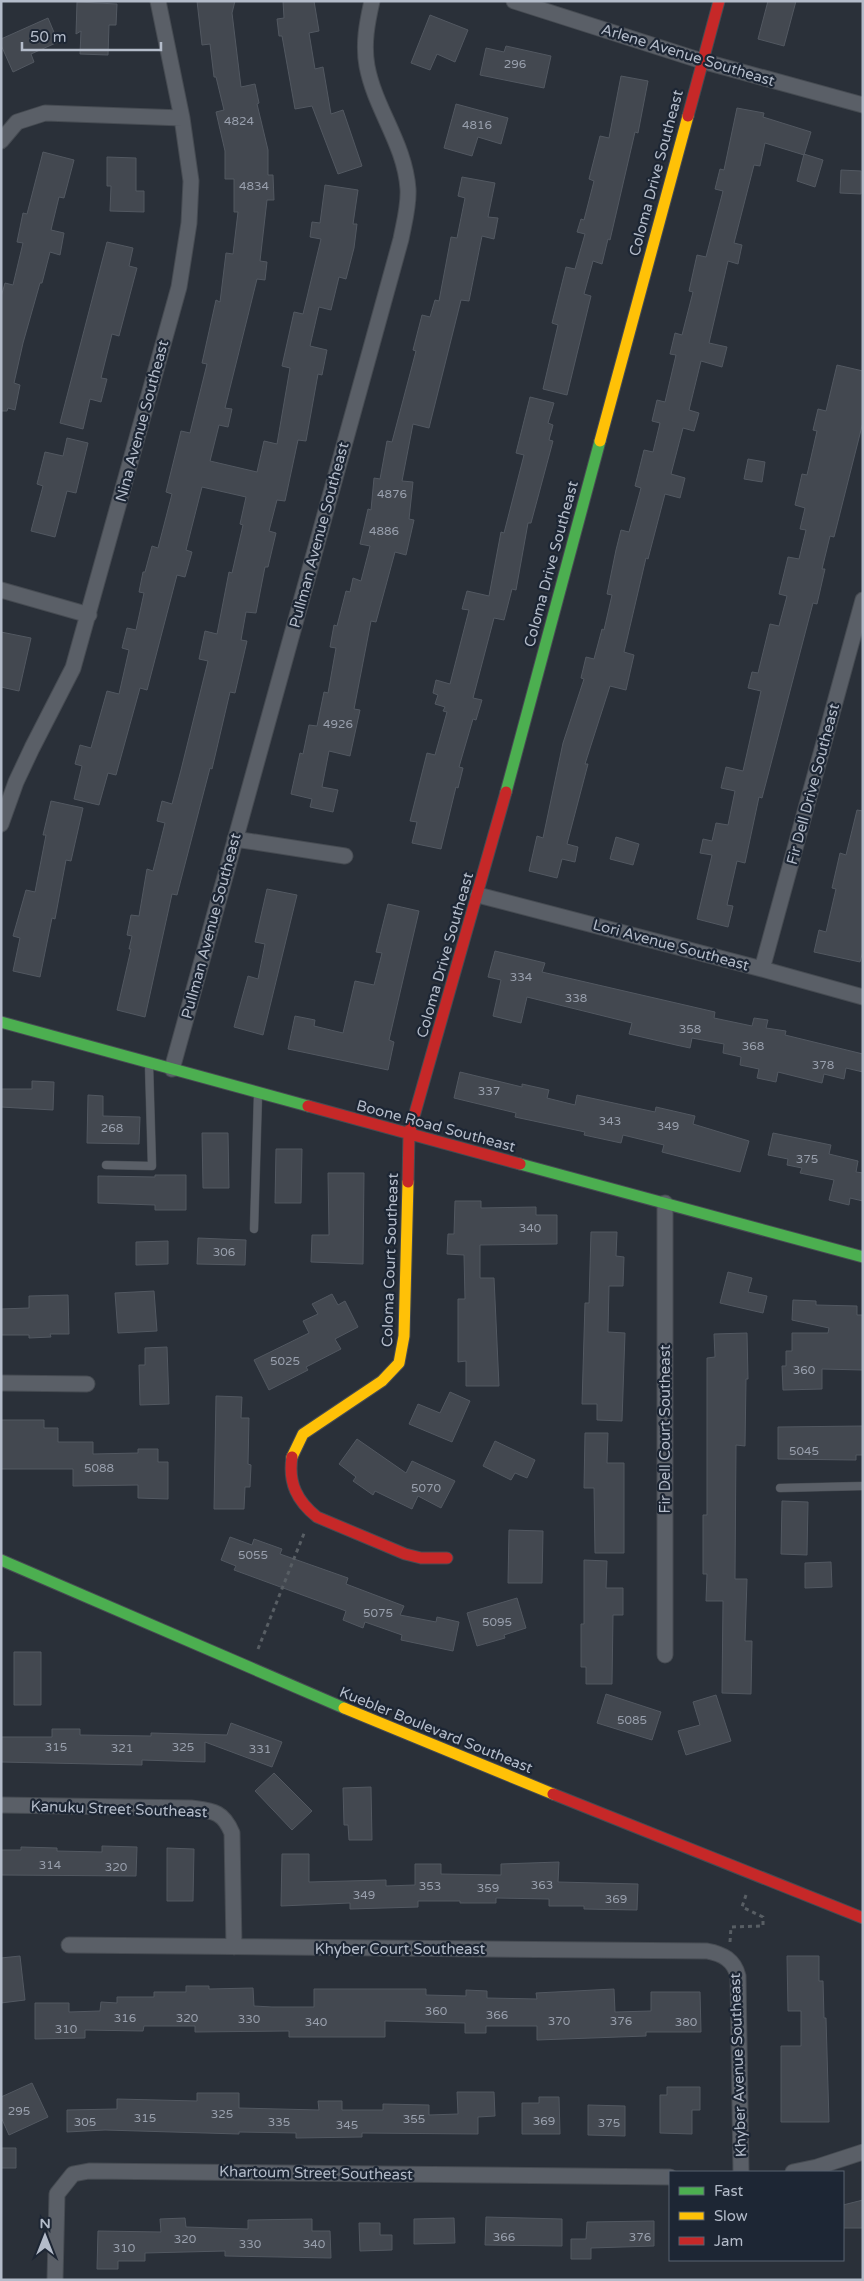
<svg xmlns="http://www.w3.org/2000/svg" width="864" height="2281" viewBox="0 0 864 2281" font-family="'Varela Round',sans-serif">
<rect width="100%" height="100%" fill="#2a3039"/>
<path fill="#434850" stroke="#525861" d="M197 1H235L232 13 241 87 255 84 259 103 257 104 268 150V175H273L274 200H267L260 261 267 262 265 280 257 279 225 408 232 409 228 427 219 425 210 461 257 472 264 441 277 444 290 368 282 366 294 312 303 314 321 239 310 237 312 222 320 223 325 185 358 190 353 224H357L354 248 346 279 339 277 331 310 319 307 310 346 327 350 322 375 318 374 306 441 298 440 285 501 277 500 269 531 276 533 268 567H265L256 613 246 612 241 640 247 641 235 693 230 692 212 769 210 768 177 895 172 894 145 1017 117 1010 131 949H129L132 936 127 935 131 915 139 916 147 869 153 871 165 823 157 821 162 801 172 804 181 770 208 661 199 659 205 631 217 634 229 572 232 573 243 525 240 524 246 497 202 487 186 550 192 552 185 577 177 575 147 690 140 688 116 775 108 773 99 805 74 799 82 766 75 764 80 745 91 748 107 691 119 694 129 650 122 648 127 628 136 630 144 593 139 592 143 572H145L152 546 158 548 172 494 166 492 181 431 190 433 207 364 202 363 216 300 220 302 226 253 233 254 238 212H234V179H225V151L216 112 224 110 216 77H214L210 44 202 45Z
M283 1H314L319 31 309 33 315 69 323 67 331 114 343 110 362 166 338 174 312 106 295 109 282 36H279L277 19 284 18Z
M768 1H796L784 46 758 39Z
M77 2 117 4 116 25H109L108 55 80 54 81 31 76 34Z
M430 15 468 30 455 62 437 54 430 70 411 63Z
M48 18 58 42 31 54 34 62 13 72 1 45V39Z
M506 46 551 56 544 88 480 75 486 48 504 52Z
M621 76 648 81 638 133 635 132 610 240 608 239 602 264 593 261 584 294 591 296 567 395 543 389 558 325 552 323 566 267 575 269 585 234 577 232 581 219 584 220 594 181 589 179 600 136 609 138Z
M456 104 508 118 501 144 478 137 472 156 444 148Z
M737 108 764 113 763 117 811 132 804 155 765 143 760 166 754 165 734 243 742 245 738 264 728 261 709 343 727 347 722 367 701 361 689 410 699 413 694 431 683 428 671 474 685 478 680 498 665 494 648 559 646 558 624 652 634 655 626 690 610 686 585 764H588L567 844 578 847 575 862 562 859 557 878 529 871 537 836 543 838 563 743 584 679 581 678 586 657 594 659 602 629 604 630 612 595 607 594 616 550 621 530 629 532 641 488 635 486 644 450 653 452 660 423 652 421 657 400 665 402 676 355 670 354 675 333 682 335 693 292 689 291 697 255 706 257 723 191 715 189 720 169 724 170Z
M43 152 74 160 64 198 59 197 51 230 64 233 60 255 50 252 42 283H40L23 343 14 383 20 385 15 410 8 408 7 411H1V297L5 283 13 285 23 243 17 242 23 213 27 214Z
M804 154 823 160 815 187 797 181Z
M107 157 136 158V191H144V212L110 211 111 186H107Z
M841 170 861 171V194L840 193Z
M462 177 495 183 488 217 498 218 494 239 482 236 469 301 461 300 429 428 413 424 402 481 413 482 409 519 414 520 406 555 395 552 376 622 371 621 354 709 360 710 350 756 329 751 322 787 338 790 333 812 310 807 312 799 291 794 300 753 303 754 309 725 317 726 324 692 328 693 336 648 330 647 334 625 337 626 346 591 350 592 353 578 361 581 370 546 360 544 368 509 371 510 374 478 380 479 387 441 392 442 416 351 413 350 422 315 430 317 435 300 439 301 451 237 457 238 465 198 458 196Z
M107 242 133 248 129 266 137 268 119 336 112 334 101 378 107 379 101 402 90 399 83 429 60 423Z
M837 365 863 371V422L834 537 830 536 822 569H825L817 604 813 603 762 798 759 797 745 863 737 861 727 905 733 906 728 927 697 919 712 855 700 853 703 839 712 841 716 823 728 825 735 791 721 788 726 767 743 771 761 691 748 688 752 672 758 673 770 624 779 626 787 596 779 594 788 557 799 559 806 530 800 529 805 508 795 505 802 474 807 475 817 431 813 430 818 409 826 411Z
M530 397 554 403 548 423 553 425 549 440 553 441 531 523H528L516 590 512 589 504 620 494 618 473 698 482 700 476 720 473 719 459 767 463 768 458 788 456 787 441 849 412 843 417 822 410 821 427 753 435 755 447 712 443 711 445 707 435 704 438 695 433 693 436 680 450 684 469 610 462 609 467 591 489 596 501 532 504 533 524 455 516 453Z
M67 438 88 443 76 493 67 491 55 537 31 531 43 486 37 484 45 452 63 456Z
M748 459 765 462 762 482 744 479Z
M1 632 31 638 19 691 1 687Z
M51 801 83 808 71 861 66 860 55 919 52 918 40 977 13 971 20 938 13 936 26 890 35 892 46 835H43Z
M857 810 863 811V951L860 962 814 952 819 930 826 932 836 889 832 888 840 853 846 855Z
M616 837 639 844 633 865 610 859Z
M267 889 297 895 263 1035 234 1027 248 976 258 979 265 944 255 942Z
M388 904 419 911 389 1040 394 1042 388 1070 288 1049 295 1016 315 1020 314 1026 343 1033 355 981 374 985 382 953 376 952Z
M495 951 545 963 542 972 715 1012 714 1018 752 1026 754 1018 768 1020 766 1028 786 1031 785 1035 863 1054V1072L846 1068 844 1079 824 1074 822 1083 778 1072 776 1082 757 1078 759 1069 740 1065 741 1057 723 1053 724 1044 692 1038 690 1048 676 1045 629 1034 632 1023 527 997 521 1023 493 1016 501 980 488 977Z
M460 1072 522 1087V1084L549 1090 547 1098 575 1105 577 1095 655 1112 656 1107 695 1116 693 1124 749 1141 740 1172 662 1152 664 1145 623 1135 621 1143 584 1135 585 1132 515 1117 516 1113 454 1098Z
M32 1081 54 1082 53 1110 1 1107V1089H32Z
M88 1095 103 1096V1116L140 1117 139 1144 87 1143Z
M202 1133H228L229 1188H203Z
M773 1133 831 1145 829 1154 858 1161 856 1172 863 1173V1201L850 1198 849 1205 829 1200 834 1180 800 1173 802 1168 787 1165 788 1159 768 1155Z
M276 1149H302L301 1203H275Z
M328 1173H364L363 1264 311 1262 312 1235H329Z
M155 1175H186V1210H155V1205L98 1203V1176L155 1177Z
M455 1201H481V1208L536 1207V1215H557V1244L480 1245V1278H494L499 1386H466V1361L458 1362V1299H465L464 1255 447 1254 448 1234H454Z
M591 1232H617L616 1256 624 1257 623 1286H609L608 1332 625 1333 622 1421 597 1420V1404H582L585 1303H589Z
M198 1238 246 1240 245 1265 197 1264Z
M168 1241V1264L136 1265V1242Z
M728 1272 752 1278 748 1292 767 1296 763 1313 720 1303Z
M154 1291 157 1331 118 1333 115 1293Z
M332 1294 338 1305 345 1301 358 1327 335 1339 341 1349 306 1367 308 1370 269 1390 254 1360 309 1333 303 1321 318 1314 312 1304Z
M68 1295 69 1334H50L51 1337 29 1338V1335H1V1309L29 1308V1296Z
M793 1300 816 1301V1305L857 1306V1315H863V1370L822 1369V1389L783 1390 782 1366H786V1351H792V1333H828L829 1328 792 1320Z
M747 1333 748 1379H746L745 1446 736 1445 735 1579H747L745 1641H752L751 1694 722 1693 723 1601H706L707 1574H703V1515H707V1358L715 1357 714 1334Z
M167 1347 169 1404 140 1405 139 1365H145V1348Z
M450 1392 470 1401 452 1442 409 1424 418 1404 440 1413Z
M216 1396 242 1397 241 1418H249L248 1464 251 1465 250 1487H245L244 1509H214Z
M1 1420H44V1428H58V1442H93V1454L138 1453V1449H158V1462H168V1499L138 1498V1485L73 1486V1469H1Z
M863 1426V1455H856V1460L778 1459V1427Z
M585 1433H608L607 1463H624V1553H595L594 1488H584Z
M357 1439 406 1473 412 1461 455 1481 441 1508 418 1496 412 1509 375 1491 373 1495 353 1481 356 1477 339 1464Z
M495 1441 535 1460 527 1478 515 1473 511 1480 483 1466Z
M782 1501 808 1502 807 1555 781 1554Z
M509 1530 543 1531 542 1583H508Z
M230 1537 252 1545 254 1539 282 1549 280 1554 348 1578 346 1584 404 1606 400 1615 436 1622 437 1617 459 1622 453 1651 401 1640 402 1635 365 1622 363 1628 343 1620 346 1611 234 1570 236 1566 221 1560Z
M584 1560 607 1561 606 1588H623V1615H613L612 1684H586V1667H581V1624H584Z
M831 1562 832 1587 805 1588V1563Z
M517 1598 526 1628 504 1635 505 1638 477 1646 467 1613Z
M14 1652H41V1705H14Z
M606 1694 661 1712 652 1740 597 1723Z
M716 1695 731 1741 686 1755 678 1731 700 1725 693 1702Z
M231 1723 282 1742 272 1767 205 1742V1762L142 1760V1765L1 1762V1737H52V1729H80V1735L151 1736V1733L227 1735Z
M274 1773 312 1811 292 1830 255 1791Z
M371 1787 372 1840H349L348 1825H344L343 1788Z
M102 1846 137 1847 136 1876 1 1875V1850H21V1847L57 1848V1851L102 1852Z
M167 1848 194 1849 193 1901H167Z
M282 1854H309V1882L386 1880V1886L415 1885V1864H441V1874L501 1875V1864L559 1862 558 1882 638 1884 637 1910 584 1909V1906H549V1899L496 1898V1903H460V1901H418V1907L350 1909V1903L281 1906Z
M20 1956 25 2000 1 2003V1958Z
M787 1956H819V1981H823L824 2018H826L829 2122H781V2046H801V2011H788Z
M186 1986H209V1989L253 1988 254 2006 272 2007H314V1989H426V1995L466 1996V1990L487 1991V1998L537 1999 536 1993 614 1989 615 2012 651 2011V1992H700L701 2032H646V2036L537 2040V2026H486V2033H465V2023L385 2021V2037H289V2031L195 2032V2026H144L143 2031 85 2030V2038L35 2039V2003H69V2012L100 2011 101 2002 117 2003V1997H154V1992H186Z
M32 2083 48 2117 9 2135 1 2117V2097Z
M667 2087H700V2110H692V2134L660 2133V2095H667Z
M457 2092H494L495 2116 478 2117V2134L362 2133V2137L296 2138V2133L239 2132V2134L105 2130 67 2132V2110L117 2109V2099L197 2101V2093H239V2108L319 2110 318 2101H342V2110H383V2104L429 2105V2115L458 2114Z
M539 2097H559L560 2134H522V2103H539Z
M588 2105 625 2106V2136L588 2135Z
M1 2148H16V2168H1Z
M863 2200V2228H843V2205Z
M486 2217 562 2219V2246L485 2245Z
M185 2218 186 2227 248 2229V2220L312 2219V2231H330L331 2258 225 2256V2251L145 2253V2261H118V2269H97L98 2231 161 2232 160 2219Z
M454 2218 455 2243 414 2244V2219Z
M654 2221V2246L591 2248V2259H571V2239H586L587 2222Z
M359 2223H380V2235H392V2250L360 2251Z"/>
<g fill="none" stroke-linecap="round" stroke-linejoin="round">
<g stroke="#464b52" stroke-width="9">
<path id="lane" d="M106 1165 152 1166 149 1065
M254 1229 258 1095
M780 1488 863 1486"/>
</g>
<g stroke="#464b52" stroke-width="17">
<path id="street" d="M514 1 702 61 863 105
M1 141 17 122 45 113 182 118
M1 590 89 615
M1 824 16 782 32 748 73 668 179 287 189 223 191 181 182 118 158 1
M235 839 345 856
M478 895 762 969 863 997
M762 969 863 600
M172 1069 401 239C404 223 409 206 408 189 405 144 375 109 367 66 363 44 367 23 372 1
M665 1203V1655
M1 1383 87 1384
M1 1805 191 1808C213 1811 223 1811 232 1833L234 1947
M69 1945 707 1951C723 1954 734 1960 738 1976L741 2172
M793 2172 817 2167 863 2152
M55 2280 57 2194 73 2174 89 2171 670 2177"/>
</g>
<g stroke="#464b52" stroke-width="13">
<path id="fast" d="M506 792 600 441
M1 1022 308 1106
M520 1164 863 1257
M1 1560 344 1708"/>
</g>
<g stroke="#464b52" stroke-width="13">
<path id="slow" d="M600 441 688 116
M292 1457 303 1434 382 1381 399 1363 404 1336 408 1182
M344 1708 553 1794"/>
</g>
<g stroke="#464b52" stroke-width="13">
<path id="jam" d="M688 116 719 1
M308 1106 520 1164
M408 1182 409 1134 506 792
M292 1457C288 1483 297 1501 317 1517L405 1554 421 1558H447
M553 1794 863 1918"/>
</g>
<path stroke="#585e64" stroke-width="3" stroke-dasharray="4 4" stroke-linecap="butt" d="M258 1649 305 1531
M730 1942 731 1927 763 1926V1917L742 1907 747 1892"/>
<use href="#lane" stroke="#5a5f67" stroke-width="8"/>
<use href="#street" stroke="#5a5f67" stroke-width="15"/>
<use href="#fast" stroke="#4caf50" stroke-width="11"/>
<use href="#slow" stroke="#ffc107" stroke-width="11"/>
<use href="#jam" stroke="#c62828" stroke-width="11"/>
</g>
<g text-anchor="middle" stroke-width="4.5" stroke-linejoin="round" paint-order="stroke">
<g font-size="12" fill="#989fac">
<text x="515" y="68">296</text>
<text x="239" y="125">4824</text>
<text x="477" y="129">4816</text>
<text x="254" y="190">4834</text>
<text x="392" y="498">4876</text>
<text x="384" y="535">4886</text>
<text x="338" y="728">4926</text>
<text x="521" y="981">334</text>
<text x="576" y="1002">338</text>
<text x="690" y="1033">358</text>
<text x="753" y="1050">368</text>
<text x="823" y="1069">378</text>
<text x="489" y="1095">337</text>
<text x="610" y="1125">343</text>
<text x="668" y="1130">349</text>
<text x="112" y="1132">268</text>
<text x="807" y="1163">375</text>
<text x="530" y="1232">340</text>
<text x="224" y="1256">306</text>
<text x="285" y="1365">5025</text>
<text x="804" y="1374">360</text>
<text x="804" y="1455">5045</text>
<text x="99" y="1472">5088</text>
<text x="426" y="1492">5070</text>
<text x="253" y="1559">5055</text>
<text x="378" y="1617">5075</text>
<text x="497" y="1626">5095</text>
<text x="632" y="1724">5085</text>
<text x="56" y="1751">315</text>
<text x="183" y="1751">325</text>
<text x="122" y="1752">321</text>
<text x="260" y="1753">331</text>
<text x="50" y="1869">314</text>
<text x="116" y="1871">320</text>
<text x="542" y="1889">363</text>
<text x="430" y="1890">353</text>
<text x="488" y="1892">359</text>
<text x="364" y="1899">349</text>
<text x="616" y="1903">369</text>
<text x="436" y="2015">360</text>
<text x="497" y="2019">366</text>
<text x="125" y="2022">316</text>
<text x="187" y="2022">320</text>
<text x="249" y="2023">330</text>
<text x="559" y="2025">370</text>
<text x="621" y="2025">376</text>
<text x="316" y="2026">340</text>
<text x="686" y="2026">380</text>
<text x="66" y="2033">310</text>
<text x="19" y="2115">295</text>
<text x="222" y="2118">325</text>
<text x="145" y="2122">315</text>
<text x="414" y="2123">355</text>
<text x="544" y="2125">369</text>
<text x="85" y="2126">305</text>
<text x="279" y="2126">335</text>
<text x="609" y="2127">375</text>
<text x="347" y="2129">345</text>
<text x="504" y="2241">366</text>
<text x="640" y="2241">376</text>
<text x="185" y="2243">320</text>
<text x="250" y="2248">330</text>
<text x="314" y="2248">340</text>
<text x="124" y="2252">310</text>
</g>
<g font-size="15" fill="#b4bcca" stroke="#1d2634">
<text transform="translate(688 55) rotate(17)" y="5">Arlene Avenue Southeast</text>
<text transform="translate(656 173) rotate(-75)" y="5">Coloma Drive Southeast</text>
<text transform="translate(142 421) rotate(-75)" y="5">Nina Avenue Southeast</text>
<text transform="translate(319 535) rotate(-75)" y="5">Pullman Avenue Southeast</text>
<text transform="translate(551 564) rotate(-75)" y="5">Coloma Drive Southeast</text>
<text transform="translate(813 784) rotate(-75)" y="5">Fir Dell Drive Southeast</text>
<text transform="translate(211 926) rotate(-75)" y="5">Pullman Avenue Southeast</text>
<text transform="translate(671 945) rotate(15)" y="5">Lori Avenue Southeast</text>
<text transform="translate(445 955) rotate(-74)" y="5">Coloma Drive Southeast</text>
<text transform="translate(436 1126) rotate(15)" y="5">Boone Road Southeast</text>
<text transform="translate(390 1260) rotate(-88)" y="5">Coloma Court Southeast</text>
<text transform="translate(665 1429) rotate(-90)" y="5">Fir Dell Court Southeast</text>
<text transform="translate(436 1730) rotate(22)" y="5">Kuebler Boulevard Southeast</text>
<text transform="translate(119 1809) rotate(2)" y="5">Kanuku Street Southeast</text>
<text x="400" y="1954">Khyber Court Southeast</text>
<text transform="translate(738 2065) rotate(-92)" y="5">Khyber Avenue Southeast</text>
<text transform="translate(316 2173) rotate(1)" y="5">Khartoum Street Southeast</text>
</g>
</g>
<rect width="864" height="2281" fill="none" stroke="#b4bcca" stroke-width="5"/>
<rect x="669" y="2171" width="175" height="90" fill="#1d2634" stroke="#596270"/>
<rect x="679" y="2187" width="25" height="8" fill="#4caf50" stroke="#596270"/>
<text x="714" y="2196" font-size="15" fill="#b4bcca">Fast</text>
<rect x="679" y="2212" width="25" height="8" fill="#ffc107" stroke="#596270"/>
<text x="714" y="2221" font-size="15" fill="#b4bcca">Slow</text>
<rect x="679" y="2237" width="25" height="8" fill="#c62828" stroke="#596270"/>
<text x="714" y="2246" font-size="15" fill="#b4bcca">Jam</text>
<g transform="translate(45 2236)" stroke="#1d2634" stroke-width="4" paint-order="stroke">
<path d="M0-4L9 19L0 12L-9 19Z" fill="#b4bcca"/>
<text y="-8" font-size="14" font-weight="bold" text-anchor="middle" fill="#b4bcca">N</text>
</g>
<path d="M22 42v8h139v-8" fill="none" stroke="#b4bcca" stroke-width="2.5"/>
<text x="30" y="42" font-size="15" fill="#b4bcca" stroke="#1d2634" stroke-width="4" paint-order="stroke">50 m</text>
</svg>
